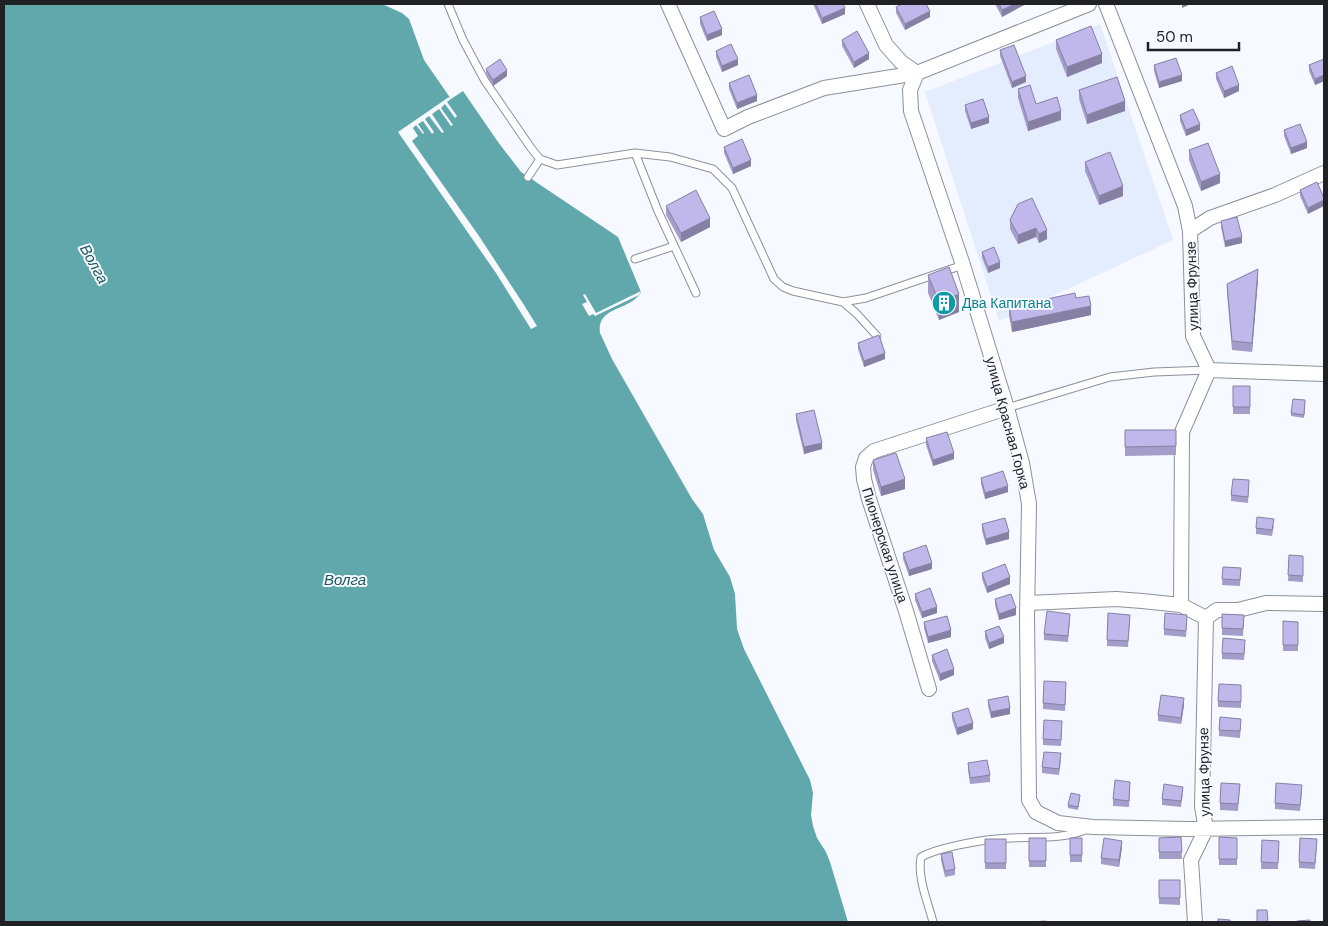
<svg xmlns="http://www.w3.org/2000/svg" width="1328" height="926" viewBox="0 0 1328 926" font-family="'DM Sans',sans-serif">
<rect width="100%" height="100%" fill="#f6f9ff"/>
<path fill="#e4edfd" d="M1100 24 1173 240 999 321 925 92Z"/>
<path fill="#60a8ac" d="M4 4H382L402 13 409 19 424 60 451 99 463 91 498 142 521 172 618 237 641 292C631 311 596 306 600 333L612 359 692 499 703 514 714 550 730 577 735 594 737 629 744 649 810 780 813 793 811 815 813 826 817 838 826 852 830 862 848 922H4Z"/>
<path fill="#f6f9ff" d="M449 97 451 99 447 102 457 116 455 118 445 104 441 108 453 125 451 126 439 109 432 114 444 132 442 133 429 116 425 119 434 132 432 134 423 121 418 124 424 133 423 134 416 125 413 128 418 136 412 141 479 236 524 305 537 326 531 329 496 273 398 132Z
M641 291 639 295 595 316 593 314 589 316 582 304 587 302 583 295 585 294 596 313Z"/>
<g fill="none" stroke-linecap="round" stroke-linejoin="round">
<g stroke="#8c9199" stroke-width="9">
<path id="service" d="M448 4 463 40 485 81 531 148 540 159 557 165 635 153 658 211 696 293
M635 153 670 157 713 169 732 188 774 279 783 287 793 291 843 302 866 298 963 265
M528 177 540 159
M635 259 674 246
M843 302 856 313 877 336
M1007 408 1110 377 1154 372 1209 370
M933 922C928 902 917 878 921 857 937 848 976 841 996 839 1028 835 1056 842 1088 829"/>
</g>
<g stroke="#8c9199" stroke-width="16">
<path id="minor" d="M668 4 724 129 748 117 824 88 917 73 1089 4
M867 4 886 45 901 62 917 73 910 90 911 111 963 265 1007 408 1022 463 1029 504 1027 616 1029 800 1036 812 1058 823 1093 827 1187 829 1324 827
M1106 4 1185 206 1190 231 1193 336 1209 370 1182 432 1181 605
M1190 231 1210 218 1275 195 1324 173
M1209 370 1324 374
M1028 603 1116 599 1142 601 1181 605 1206 618
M1206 618 1217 610H1238L1266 603 1324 604
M929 689 906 611 869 499 864 479 863 467 866 458 874 451 1007 408
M1195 922 1191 860 1206 829 1202 807 1206 618"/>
</g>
<use href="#service" stroke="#fff" stroke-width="7"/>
<use href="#minor" stroke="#fff" stroke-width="14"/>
</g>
<path fill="#a59dc9" d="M813 4H843L845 14 822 24Z
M995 4H1024V5L1002 17Z
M896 7 930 17 905 30 896 13Z
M700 17 722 35 707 41 700 24Z
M842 40 869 59 854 68 842 46Z
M1056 40 1102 63 1067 77 1056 49Z
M1000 50 1026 82 1012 88 1000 56Z
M716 51 738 65 722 72 716 57Z
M1324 59V81L1315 85 1309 71V65Z
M1154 65 1182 81 1159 88 1154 71Z
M486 69 507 76 493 86 486 75Z
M1216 73 1239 91 1224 98 1216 79Z
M729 83 757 101 737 109 729 89Z
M1018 89 1036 104 1061 120 1028 131 1018 98Z
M1079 90 1125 111 1087 124 1079 99Z
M965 105 989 123 971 129 965 111Z
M1180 115 1200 130 1186 136 1180 121Z
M1284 130 1307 148 1291 154 1284 136Z
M724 147 751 166 733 174 724 153Z
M1189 150 1220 183 1201 191 1189 160Z
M1085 162 1123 196 1099 205 1085 171Z
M1317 182 1308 214 1300 196V190Z
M1018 204 1047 239 1039 243 1036 237 1018 244 1010 229V220Z
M666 206 710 227 681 242 666 215Z
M1221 221 1242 243 1225 247 1221 227Z
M982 252 1000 268 988 273 982 258Z
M928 275 959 312 939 320 928 293Z
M1258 279 1252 352 1232 350 1227 293V284Z
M1076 298 1091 315 1012 332 1009 316V307Z
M858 343 885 359 864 367 858 349Z
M1233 386H1250V414H1233Z
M1305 400 1304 418 1291 416V413Z
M796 414 822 449 804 454 796 420Z
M1125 430H1176V455L1125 456Z
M926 438 954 459 933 466 926 445Z
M873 460 905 489 881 496 873 470Z
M981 478 1008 492 985 499 981 484Z
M1249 487 1248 503 1231 501V495Z
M982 524 1009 539 986 545 982 531Z
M1274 525 1272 536 1256 534V528Z
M903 553 932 569 909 576 903 559Z
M1289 555 1303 556V582L1288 581Z
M1223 567 1241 568 1240 586 1222 585Z
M982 573 1010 584 987 593 982 579Z
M915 594 937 613 922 618 915 600Z
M995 599 1016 615 999 620 995 605Z
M1222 614 1244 615 1243 636 1222 635Z
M1070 620 1068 642 1044 640V634Z
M1130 621 1128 647 1107 646V640Z
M1283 621 1298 622V651H1283Z
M924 622 951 637 928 643 924 628Z
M1187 622 1186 637 1164 635V629Z
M985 631 1004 643 989 649 985 638Z
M1245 646 1244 660 1222 659V653Z
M932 655 954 675 940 681 932 661Z
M1241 685V708L1218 707V701Z
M1066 688 1065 711 1043 709V703Z
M988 700 1010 714 991 718 988 706Z
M1184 705 1181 724 1158 721V715Z
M952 713 973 729 957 735 952 719Z
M1241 725 1240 738 1219 736V730Z
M1062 728 1061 746 1043 745V739Z
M1061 760 1059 775 1042 773V767Z
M968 763 990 775V782L970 784 968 769Z
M1240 784 1238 811 1220 810V803Z
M1130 788 1129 807 1113 806V799Z
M1302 792 1300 811 1275 809V803Z
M1183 793 1181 807 1162 805V799Z
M1080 798 1078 810 1068 808V805Z
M1181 837 1182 859H1159V838Z
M1219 837 1237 838V865H1219Z
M1029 838H1046V867H1029Z
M1070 838H1082V862H1070Z
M985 839H1006V869H985Z
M1262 840 1279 841 1278 869H1261Z
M1317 846 1315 869 1299 868V862Z
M1122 847 1119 867 1101 864V858Z
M941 854 955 869V875L945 877 941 860Z
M1159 880H1180V905L1159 904Z"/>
<path fill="#8680a4" d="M1015 4H1024V5L1002 17V10Z
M1182 4H1191L1182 8Z
M845 8V14L822 24V18Z
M930 11V17L905 30V24Z
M722 29V35L707 41V35Z
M869 53V59L854 68V62Z
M1102 54V63L1067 77V67Z
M738 59V65L722 72V66Z
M507 70V76L493 86V80Z
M1182 75V81L1159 88V82Z
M1324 75V81L1315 85V79Z
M1026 76V82L1012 88V82Z
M1239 85V91L1224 98V91Z
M757 95V101L737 109V103Z
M1125 101V111L1087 124V115Z
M1061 111V120L1028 131V122Z
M989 117V123L971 129V123Z
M1200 124V130L1186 136V130Z
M1307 142V148L1291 154V148Z
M751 160V166L733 174V168Z
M1220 174V183L1201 191V182Z
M1123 186V196L1099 205V196Z
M1324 200V206L1308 214V208Z
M710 218V227L681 242V233Z
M1036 228V237L1018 244V235Z
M1047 230V239L1039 243V234Z
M1242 237V243L1225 247V241Z
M1000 262V268L988 273V267Z
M1258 269V279L1252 352V343Z
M959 294V312L939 320V302Z
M1091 306V315L1012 332V322Z
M885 353V359L864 367V361Z
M822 443V449L804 454V447Z
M954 453V459L933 466V460Z
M905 479V489L881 496V487Z
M1008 486V492L985 499V493Z
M1009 532V539L986 545V539Z
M932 563V569L909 576V570Z
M1010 577V584L987 593V587Z
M937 607V613L922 618V612Z
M1016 608V615L999 620V614Z
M951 630V637L928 643V637Z
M1004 637V643L989 649V643Z
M954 669V675L940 681V674Z
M1184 698V705L1181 724V718Z
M1010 708V714L991 718V712Z
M973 723V729L957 735V728Z
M1122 841V847L1119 867V860Z"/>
<path fill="#c0b7ea" stroke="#8680a4" d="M816 4H843L845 8 822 18Z
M902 4H926L930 11 905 24 896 7Z
M999 4H1015L1002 10Z
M714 11 722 29 707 35 700 17Z
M1091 26 1102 54 1067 67 1056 40Z
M857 31 869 53 854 62 842 40Z
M731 44 738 59 722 66 716 51Z
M1014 45 1026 76 1012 82 1000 50Z
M1176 58 1182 75 1159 82 1154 65Z
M500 59 507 70 493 80 486 69Z
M1324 59V75L1315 79 1309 65Z
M1232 66 1239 85 1224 91 1216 73Z
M749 75 757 95 737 103 729 83Z
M1117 77 1125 101 1087 115 1079 90Z
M1030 85 1036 104 1057 97 1061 111 1028 122 1018 89Z
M983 99 989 117 971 123 965 105Z
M1193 109 1200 124 1186 130 1180 115Z
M1300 124 1307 142 1291 148 1284 130Z
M742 139 751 160 733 168 724 147Z
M1208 143 1220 174 1201 182 1189 150Z
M1110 152 1123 186 1099 196 1085 162Z
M1317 182 1324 198V200L1308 208 1300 190Z
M696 190 710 218 681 233 666 206Z
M1032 198 1047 230 1039 234 1036 228 1018 235 1010 220 1018 204Z
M1237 217 1242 237 1225 241 1221 221Z
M994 247 1000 262 988 267 982 252Z
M949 267 959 294 939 302 928 275Z
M1258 269 1252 343 1232 341 1227 284Z
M1075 293 1076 298 1089 296 1091 306 1012 322 1009 307Z
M879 335 885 353 864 361 858 343Z
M1233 386H1250V407H1233Z
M1293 399 1305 400 1304 415 1291 413Z
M814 410 822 443 804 447 796 414Z
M1125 430H1176V446L1125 447Z
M947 432 954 453 933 460 926 438Z
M896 453 905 479 881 487 873 460Z
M1003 471 1008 486 985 493 981 478Z
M1233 479 1249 480 1248 497 1231 495Z
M1257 517 1274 519 1272 530 1256 528Z
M1005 518 1009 532 986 539 982 524Z
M926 545 932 563 909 570 903 553Z
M1289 555 1303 556V576L1288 575Z
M1005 564 1010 577 987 587 982 573Z
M1223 567 1241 568 1240 580 1222 579Z
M930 588 937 607 922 612 915 594Z
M1011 594 1016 608 999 614 995 599Z
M1047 611 1070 614 1068 636 1044 634Z
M1108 613 1130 615 1128 641 1107 640Z
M1165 613 1187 615 1186 631 1164 629Z
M1222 614 1244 615 1243 629 1222 628Z
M947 616 951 630 928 637 924 622Z
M1283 621 1298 622V645H1283Z
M999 626 1004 637 989 643 985 631Z
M1223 638 1245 640 1244 654 1222 653Z
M947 649 954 669 940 674 932 655Z
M1044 681 1066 682 1065 705 1043 703Z
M1219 684 1241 685V702L1218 701Z
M1161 695 1184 698 1181 718 1158 715Z
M1008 696 1010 708 991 712 988 700Z
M968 708 973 723 957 728 952 713Z
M1220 717 1241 719 1240 731 1219 730Z
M1044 720 1062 721 1061 740 1043 739Z
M1044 752 1061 753 1059 769 1042 767Z
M987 760 990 775 970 778 968 763Z
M1115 780 1130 782 1129 801 1113 799Z
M1221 783 1240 784 1238 804 1220 803Z
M1276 783 1302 785 1300 805 1275 803Z
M1164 784 1183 787 1181 801 1162 799Z
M1071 793 1080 795 1078 807 1068 805Z
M1181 837 1182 852H1159V838Z
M1219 837 1237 838V859H1219Z
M1029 838H1046V861H1029Z
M1070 838H1082V855H1070Z
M1104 838 1122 841 1119 860 1101 858Z
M1300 838 1317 839 1315 863 1299 862Z
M985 839H1006V863H985Z
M1262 840 1279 841 1278 863 1261 862Z
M952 852 955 869 945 871 941 854Z
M1159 880H1180V898H1159Z
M1257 910H1267L1268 922H1257Z
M1218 919 1230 920V922H1218Z
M1310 920V922H1297V921Z
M1046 921V922H1029Z"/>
<defs>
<g id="building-disc" transform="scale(1.25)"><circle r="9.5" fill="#0f9aa8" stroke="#f6f9ff"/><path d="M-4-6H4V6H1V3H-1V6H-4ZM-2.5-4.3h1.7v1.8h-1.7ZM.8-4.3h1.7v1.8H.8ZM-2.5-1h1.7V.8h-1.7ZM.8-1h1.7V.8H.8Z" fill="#fff"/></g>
</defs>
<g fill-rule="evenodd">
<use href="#building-disc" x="944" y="303"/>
</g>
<g text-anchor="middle" stroke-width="4" stroke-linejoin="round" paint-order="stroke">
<g font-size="14" fill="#1f2124" stroke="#f6f9ff">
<text transform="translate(1192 286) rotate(-92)" y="5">улица Фрунзе</text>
<text transform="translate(1008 423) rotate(75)" y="5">улица Красная Горка</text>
<text transform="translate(885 545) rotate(72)" y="5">Пионерская улица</text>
<text transform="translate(1204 772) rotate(-91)" y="5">улица Фрунзе</text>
</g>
<g font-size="14" fill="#0d838f" stroke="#f6f9ff" text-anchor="start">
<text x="962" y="308">Два Капитана</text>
</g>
<g font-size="15" font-style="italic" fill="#175659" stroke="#f6f9ff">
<text transform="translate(94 264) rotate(61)" y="5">Волга</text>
<text x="345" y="585">Волга</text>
</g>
</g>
<rect width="1328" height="926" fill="none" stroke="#1f2124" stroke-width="10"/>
<path d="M1148 42v8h91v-8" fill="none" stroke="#1f2124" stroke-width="2.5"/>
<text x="1156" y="42" font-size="15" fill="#1f2124" stroke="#f6f9ff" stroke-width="4" paint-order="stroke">50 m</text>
</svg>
